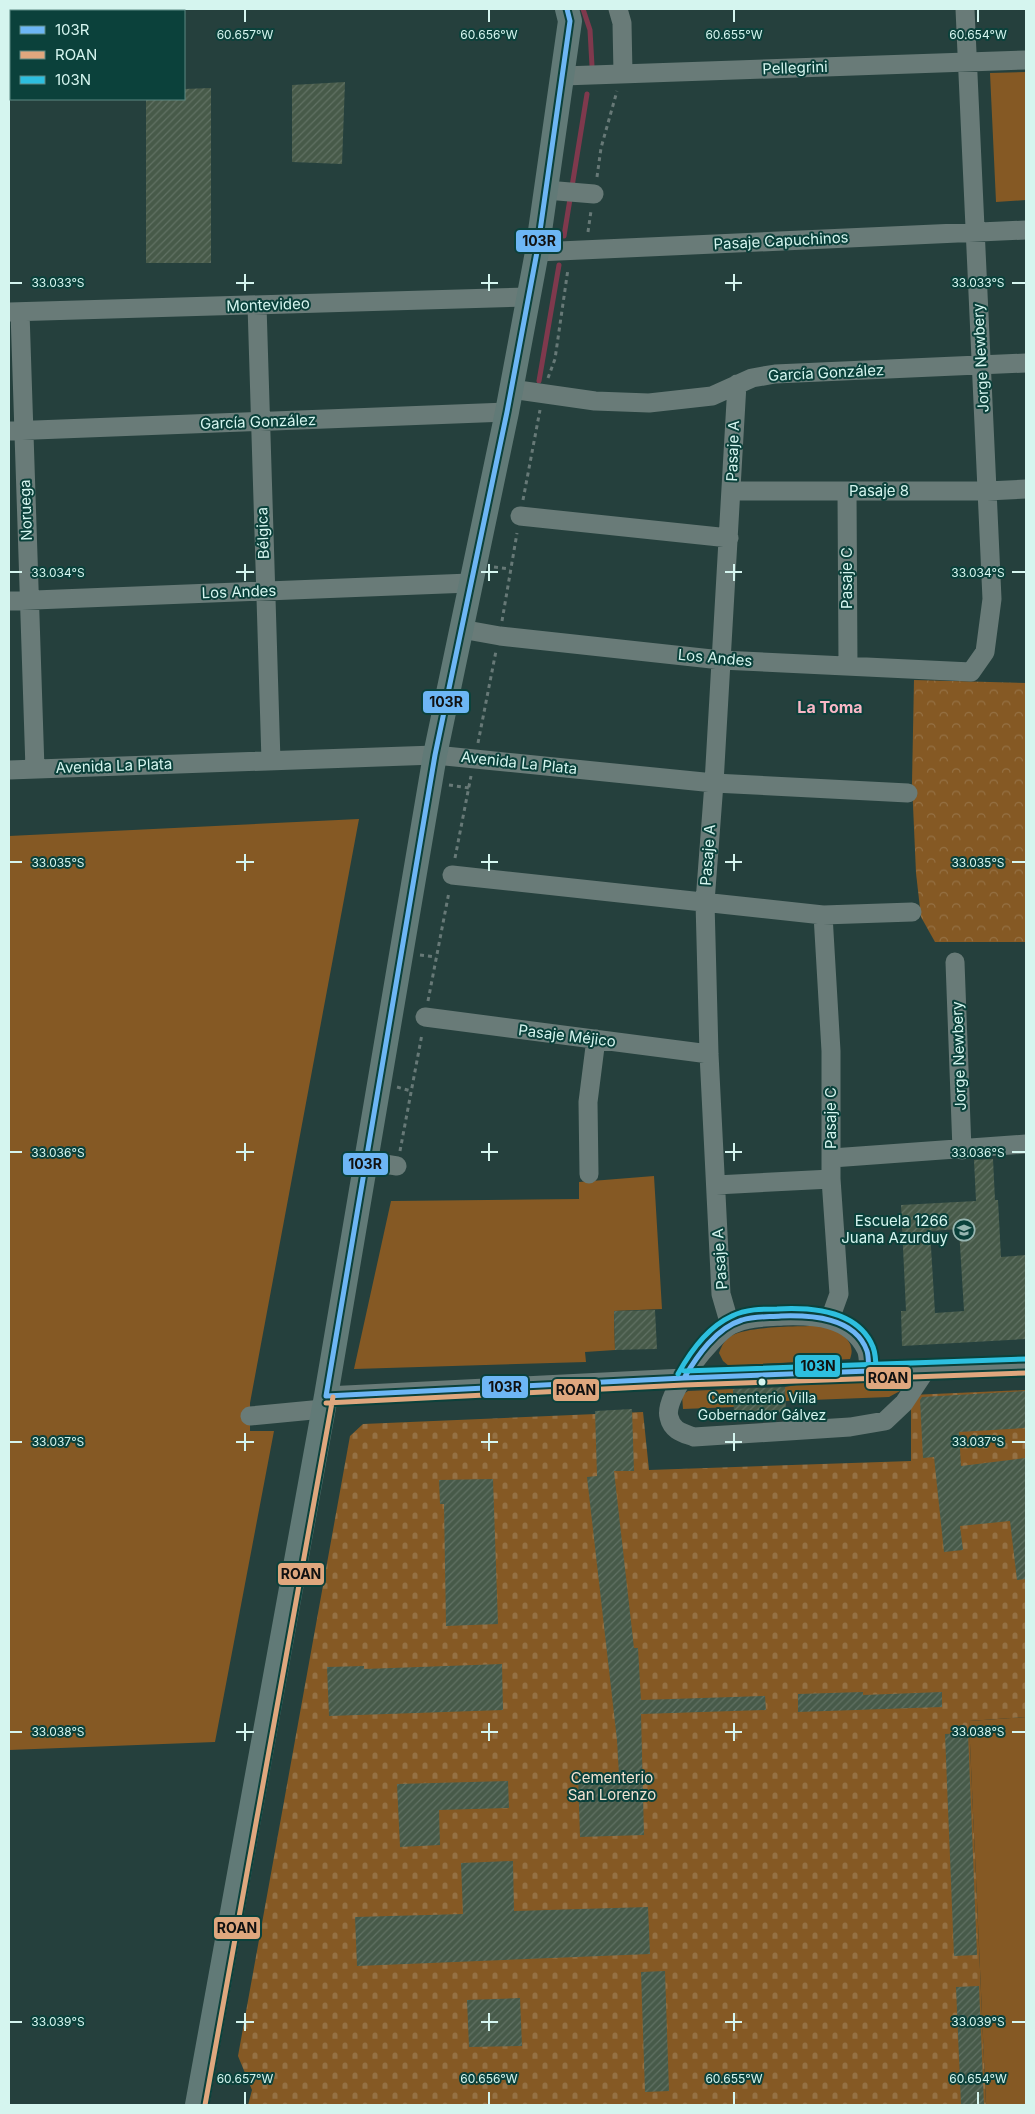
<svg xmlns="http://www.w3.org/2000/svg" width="1035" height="2114" viewBox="0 0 1035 2114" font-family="Inter,sans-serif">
<defs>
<pattern id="cemetery-stones" width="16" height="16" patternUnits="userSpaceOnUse" patternTransform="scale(1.25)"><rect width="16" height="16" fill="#855924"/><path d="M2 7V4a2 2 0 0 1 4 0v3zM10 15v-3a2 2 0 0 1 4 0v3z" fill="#957144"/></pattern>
<pattern id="park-crowns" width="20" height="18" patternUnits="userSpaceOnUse" patternTransform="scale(1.25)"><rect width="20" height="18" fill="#855924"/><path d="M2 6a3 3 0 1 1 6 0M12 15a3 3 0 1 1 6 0" fill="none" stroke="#957144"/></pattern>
<pattern id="building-hatch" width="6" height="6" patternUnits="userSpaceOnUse" patternTransform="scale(1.25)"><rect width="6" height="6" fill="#475a49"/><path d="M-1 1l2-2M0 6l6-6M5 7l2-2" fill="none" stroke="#617264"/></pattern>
</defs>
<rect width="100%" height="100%" fill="#25403d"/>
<path fill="#855924" d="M1026 72V200L996 202 990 73Z
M359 819 250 1403V1431H274L215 1742 9 1750V836Z
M654 1176 662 1309 614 1311 615 1350 585 1352 586 1362 354 1369 391 1201 579 1199V1182Z
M826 1326C840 1332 857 1341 850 1359L729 1366 723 1361 719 1353C722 1345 725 1339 733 1335 750 1326 804 1326 826 1326Z
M824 1380H894L901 1387 900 1391 889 1397 785 1401V1387Z
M733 1389 734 1407 683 1409 682 1395 688 1391Z
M1026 1717V2105H986L969 1721Z"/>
<path fill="url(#cemetery-stones)" d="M1026 1390V1717L969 1721 986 2105H248L252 2090 238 2056 350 1436 363 1424 643 1412 649 1470 911 1461V1395Z"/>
<path fill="url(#park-crowns)" d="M914 680 1026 683V942H935L921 917 916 873 912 783Z"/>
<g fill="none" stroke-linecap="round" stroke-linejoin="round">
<path stroke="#7f394d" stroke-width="5" d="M583 9 590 30 592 66
M564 236 587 94
M539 381 559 265"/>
</g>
<path fill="url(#building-hatch)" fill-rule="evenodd" d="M345 82 342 164 292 162V85Z
M211 88V263H146V99H184V89Z
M993 1159 995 1200H998L1001 1257 1026 1255V1339L902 1346 901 1311H906L901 1205 976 1201 974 1160ZM959 1229 964 1311 935 1313 930 1231Z
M655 1310 657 1349 615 1350 614 1311Z
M785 1387 786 1412 734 1414 733 1389Z
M1026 1391V1428L959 1432 961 1466 1025 1458 1026 1579 1017 1580 1010 1521 960 1526 963 1550 944 1552 934 1457 923 1458 920 1400 922 1397Z
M632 1409 634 1471H614L634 1648H638L641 1700 765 1696 766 1710 641 1714 644 1835 580 1837 578 1776 619 1775 617 1740 587 1477 597 1476 595 1411Z
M493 1479 498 1624 446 1626 444 1504H440L439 1480Z
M502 1664 503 1710 329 1716 327 1667 364 1666V1669Z
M863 1692V1695L942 1692V1707L798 1712V1694Z
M968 1733 977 1955 954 1956 945 1734Z
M508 1781 509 1808 439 1810 440 1845 400 1847 397 1784Z
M513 1861 514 1911 648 1907 650 1954 357 1966 355 1917 463 1914 461 1863Z
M665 1971 669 2091 645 2092 641 1972Z
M979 1986 984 2105H961L956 1987Z
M520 1998 522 2046 469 2047 467 2000Z"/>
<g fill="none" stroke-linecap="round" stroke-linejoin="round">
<path stroke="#677977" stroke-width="3" stroke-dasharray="4 4" stroke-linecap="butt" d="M597 177 601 148 617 91
M588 232 591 211
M548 378 555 359 568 269
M523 500 540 410
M494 567 510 569
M502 621 517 533
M478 743 496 651
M449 785 469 788
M455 858 471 776
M420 955 436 957
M428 1001 449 892
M397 1087 411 1091
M400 1151 422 1034"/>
<path stroke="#697b78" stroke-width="19" d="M618 9 622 23 623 74
M563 76 1026 60
M546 190 594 194
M537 252 1026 230
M257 305 271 761
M9 312 528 297
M20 312 35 769
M511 389 595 401 649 403 712 396 752 378 775 374 1026 363
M9 431 507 412
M732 491H987L1026 489
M847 491 848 665
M520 516 729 538
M9 601 470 583
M461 629 500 636 721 660 971 672 985 652 992 599 965 9
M9 770 435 755 714 783 908 793
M452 875 823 915 912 912
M823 915 831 1051V1179L839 1294 830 1319
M955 962 962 1150
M425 1017 709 1054
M832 1158 1026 1144
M366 1161 397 1166
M589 1174 588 1102 596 1039
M716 1185 831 1179
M730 1325 721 1294 709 1054 705 902 714 783 737 384
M869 1371C868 1364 869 1355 866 1349 850 1316 814 1315 783 1316 765 1317 747 1317 731 1325 712 1335 663 1396 669 1417 672 1431 683 1433 694 1437L850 1427 885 1421 904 1403 926 1370
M326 1396 684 1378 1026 1366
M250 1416 323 1409"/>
<path stroke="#617a77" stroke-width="24" d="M197 2105 326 1396 435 755 507 412 537 252 570 21 567 9"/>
<g stroke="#0b413b" stroke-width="9">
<path id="bus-1" d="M781 1316C811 1315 855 1317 867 1351 869 1357 868 1365 869 1371L684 1378C697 1356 716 1328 742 1320 754 1316 768 1317 781 1316Z
M326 1396 435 755 507 412 537 252 570 21 567 9
M326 1396 684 1378"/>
</g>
<g stroke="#0b413b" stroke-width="9">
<path id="bus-2" d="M326 1403 684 1385 1026 1373
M205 2105 333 1397"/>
</g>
<g stroke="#0b413b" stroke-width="9">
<path id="bus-3" d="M684 1371 1026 1359
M678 1374C690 1352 708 1327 732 1316 746 1309 762 1309 777 1309 812 1307 858 1310 873 1347 876 1355 876 1363 876 1370"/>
</g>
<use href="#bus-1" stroke="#6db6f5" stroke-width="5"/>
<use href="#bus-2" stroke="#dfa77e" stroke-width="5"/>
<use href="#bus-3" stroke="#2dbfdf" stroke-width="5"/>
</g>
<path fill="none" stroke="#d5f5ef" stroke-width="2" d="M245 10V22M489 10V22M734 10V22M978 10V22M245 274V291M489 274V291M734 274V291M10 283H22M236 283H254M481 283H498M725 283H742M1012 283H1025M245 564V581M489 564V581M734 564V581M10 572H22M236 572H254M481 572H498M725 572H742M1012 572H1025M245 854V871M489 854V871M734 854V871M10 862H22M236 862H254M481 862H498M725 862H742M1012 862H1025M245 1143V1161M489 1143V1161M734 1143V1161M10 1152H22M236 1152H254M481 1152H498M725 1152H742M1012 1152H1025M245 1433V1451M489 1433V1451M734 1433V1451M10 1442H22M236 1442H254M481 1442H498M725 1442H742M1012 1442H1025M245 1723V1741M489 1723V1741M734 1723V1741M10 1732H22M236 1732H254M481 1732H498M725 1732H742M1012 1732H1025M245 2013V2031M489 2013V2031M734 2013V2031M10 2022H22M236 2022H254M481 2022H498M725 2022H742M1012 2022H1025M245 2092V2104M489 2092V2104M734 2092V2104M978 2092V2104"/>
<defs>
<g id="school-ring" transform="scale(1.125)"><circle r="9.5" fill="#0b413b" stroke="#97b6b1" stroke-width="1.5"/><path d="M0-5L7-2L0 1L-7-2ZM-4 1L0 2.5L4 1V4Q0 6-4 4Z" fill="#97b6b1"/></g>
</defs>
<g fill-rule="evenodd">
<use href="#school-ring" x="964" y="1230"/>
</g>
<circle fill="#d5f5ef" stroke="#0b413b" stroke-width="2" cx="762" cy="1382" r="4.5"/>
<g text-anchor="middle" stroke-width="4" stroke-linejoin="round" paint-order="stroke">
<g font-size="14" fill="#d5f5ef" stroke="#0b413b">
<text x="762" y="1403">Cementerio Villa<tspan x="762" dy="17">Gobernador Gálvez</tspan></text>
</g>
<g font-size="15" fill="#d5f5ef" stroke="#0b413b">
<text transform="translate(795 68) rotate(-2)" y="5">Pellegrini</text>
<text transform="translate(781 241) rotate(-3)" y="5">Pasaje Capuchinos</text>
<text transform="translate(268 305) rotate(-2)" y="5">Montevideo</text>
<text transform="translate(981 358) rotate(-93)" y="5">Jorge Newbery</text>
<text transform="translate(826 373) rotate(-3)" y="5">García González</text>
<text transform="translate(258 422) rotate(-2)" y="5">García González</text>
<text transform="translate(733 451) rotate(-88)" y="5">Pasaje A</text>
<text x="879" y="496">Pasaje 8</text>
<text transform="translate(26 510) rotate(-92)" y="5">Noruega</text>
<text transform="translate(263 533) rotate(-92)" y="5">Bélgica</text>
<text transform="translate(847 578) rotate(-90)" y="5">Pasaje C</text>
<text transform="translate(239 592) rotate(-2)" y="5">Los Andes</text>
<text transform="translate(715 658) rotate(5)" y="5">Los Andes</text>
<text transform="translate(519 763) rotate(6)" y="5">Avenida La Plata</text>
<text transform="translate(114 766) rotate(-2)" y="5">Avenida La Plata</text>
<text transform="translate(708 855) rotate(-86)" y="5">Pasaje A</text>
<text transform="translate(567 1036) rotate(7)" y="5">Pasaje Méjico</text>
<text transform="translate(959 1056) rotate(-92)" y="5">Jorge Newbery</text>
<text transform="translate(831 1118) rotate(-90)" y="5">Pasaje C</text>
<text transform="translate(720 1259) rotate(-94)" y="5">Pasaje A</text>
</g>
<g font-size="15" fill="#d5f5ef" stroke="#0b413b" text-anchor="end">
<text x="948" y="1226">Escuela 1266<tspan x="948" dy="17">Juana Azurduy</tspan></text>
</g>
<g font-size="15" fill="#f2e1d1" stroke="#0b413b">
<text x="612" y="1783">Cementerio<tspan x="612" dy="17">San Lorenzo</tspan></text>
</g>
<g font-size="16" font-weight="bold" fill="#fab7c6" stroke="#0b413b">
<text x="830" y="713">La Toma</text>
</g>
</g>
<g font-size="12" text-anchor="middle" fill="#d5f5ef" stroke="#0b413b" stroke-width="4" stroke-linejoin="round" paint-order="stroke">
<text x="245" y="39">60.657°W</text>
<text x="489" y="39">60.656°W</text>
<text x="734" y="39">60.655°W</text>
<text x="978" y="39">60.654°W</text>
<text x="58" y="287">33.033°S</text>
<text x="978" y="287">33.033°S</text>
<text x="58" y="577">33.034°S</text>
<text x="978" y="577">33.034°S</text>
<text x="58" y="867">33.035°S</text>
<text x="978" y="867">33.035°S</text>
<text x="58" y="1157">33.036°S</text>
<text x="978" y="1157">33.036°S</text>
<text x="58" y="1446">33.037°S</text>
<text x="978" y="1446">33.037°S</text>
<text x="58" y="1736">33.038°S</text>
<text x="978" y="1736">33.038°S</text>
<text x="58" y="2026">33.039°S</text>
<text x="978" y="2026">33.039°S</text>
<text x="245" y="2083">60.657°W</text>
<text x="489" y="2083">60.656°W</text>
<text x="734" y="2083">60.655°W</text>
<text x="978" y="2083">60.654°W</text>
</g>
<g stroke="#0b413b" stroke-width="2">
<rect x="515" y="229" width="47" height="24" rx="5" fill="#6db6f5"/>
<rect x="422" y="690" width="48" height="24" rx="5" fill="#6db6f5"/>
<rect x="342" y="1152" width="47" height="24" rx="5" fill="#6db6f5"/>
<rect x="794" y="1354" width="47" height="24" rx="5" fill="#2dbfdf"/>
<rect x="865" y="1366" width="47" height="24" rx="5" fill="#dfa77e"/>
<rect x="481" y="1375" width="48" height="24" rx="5" fill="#6db6f5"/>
<rect x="552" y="1378" width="48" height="24" rx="5" fill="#dfa77e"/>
<rect x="277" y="1562" width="48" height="24" rx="5" fill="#dfa77e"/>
<rect x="213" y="1916" width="48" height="24" rx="5" fill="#dfa77e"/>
</g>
<g font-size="14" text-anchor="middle" font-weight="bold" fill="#111">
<text x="539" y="246">103R</text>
<text x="446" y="707">103R</text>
<text x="365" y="1169">103R</text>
<text x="818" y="1371">103N</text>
<text x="888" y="1383">ROAN</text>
<text x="505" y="1392">103R</text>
<text x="576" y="1395">ROAN</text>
<text x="301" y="1579">ROAN</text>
<text x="237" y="1933">ROAN</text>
</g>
<rect width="1035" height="2114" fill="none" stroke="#d5f5ef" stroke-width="20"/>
<rect x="10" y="10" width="175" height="90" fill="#0b413b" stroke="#5c8983"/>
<rect x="20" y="26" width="25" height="8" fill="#6db6f5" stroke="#5c8983"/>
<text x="55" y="35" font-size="15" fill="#d5f5ef">103R</text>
<rect x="20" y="51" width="25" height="8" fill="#dfa77e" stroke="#5c8983"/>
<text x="55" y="60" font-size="15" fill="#d5f5ef">ROAN</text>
<rect x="20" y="76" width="25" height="8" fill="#2dbfdf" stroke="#5c8983"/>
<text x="55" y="85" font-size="15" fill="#d5f5ef">103N</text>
</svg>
